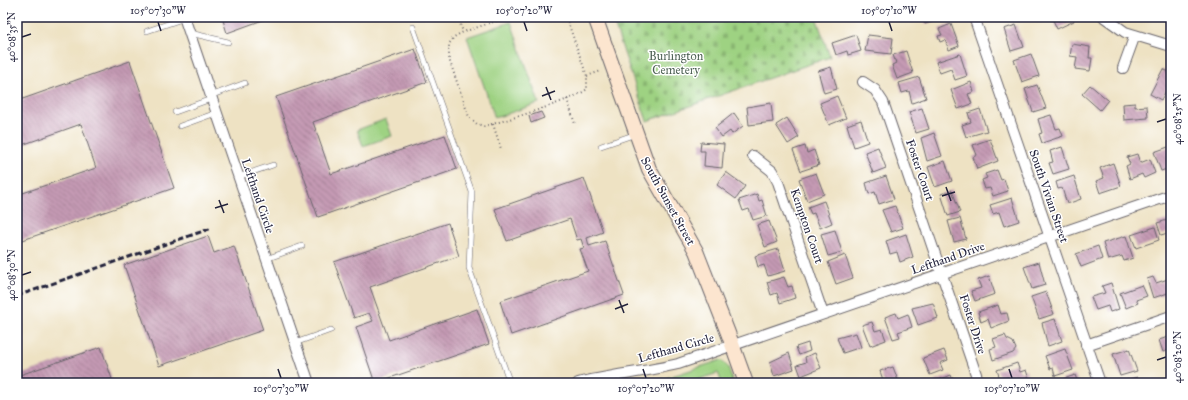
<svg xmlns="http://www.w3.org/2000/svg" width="1188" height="400" viewBox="0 0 1188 400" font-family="'IM FELL Great Primer',serif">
<defs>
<pattern id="cemetery-stones" width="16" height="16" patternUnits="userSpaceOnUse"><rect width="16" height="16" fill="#9ed282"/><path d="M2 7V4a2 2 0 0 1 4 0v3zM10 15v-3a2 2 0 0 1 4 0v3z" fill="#88b471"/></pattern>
<pattern id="building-back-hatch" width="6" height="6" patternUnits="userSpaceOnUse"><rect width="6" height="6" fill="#c49ab3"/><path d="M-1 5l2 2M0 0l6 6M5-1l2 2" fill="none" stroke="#9f7d93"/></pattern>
</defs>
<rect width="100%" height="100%" fill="#fff"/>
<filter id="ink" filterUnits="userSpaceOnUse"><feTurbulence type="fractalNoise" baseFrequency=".025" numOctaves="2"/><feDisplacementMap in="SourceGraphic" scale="8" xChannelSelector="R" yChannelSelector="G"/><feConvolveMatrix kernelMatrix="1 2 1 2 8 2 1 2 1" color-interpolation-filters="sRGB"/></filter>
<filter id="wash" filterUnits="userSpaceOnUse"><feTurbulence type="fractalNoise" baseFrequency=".012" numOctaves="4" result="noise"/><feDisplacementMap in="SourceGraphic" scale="16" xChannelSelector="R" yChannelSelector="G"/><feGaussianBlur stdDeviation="0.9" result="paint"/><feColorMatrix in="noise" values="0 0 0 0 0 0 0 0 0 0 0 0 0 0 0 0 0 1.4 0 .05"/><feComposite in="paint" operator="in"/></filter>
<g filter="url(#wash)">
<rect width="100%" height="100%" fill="#eee2c3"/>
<path fill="#9ed282" stroke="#607a5e" d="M511 22 539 103 495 118 467 37Z
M386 119 392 136 363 146 357 130Z
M721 360 728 367 733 383H722L718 373 688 383H634L663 379Z"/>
<path fill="url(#cemetery-stones)" stroke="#607a5e" d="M612 17H816L830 57 647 121Z"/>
<g id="blocks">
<path fill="url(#building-back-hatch)" d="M222 17H271L227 33Z
M922 17H947L925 24Z
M1004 17H1016L1005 21Z
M1057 17H1072L1074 21 1057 29 1053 20Z
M951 24 959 46 949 50 945 40 940 42 938 36 942 35 939 29Z
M1016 25 1024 47 1011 51 1004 29Z
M856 35 861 51 848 55 847 51 836 55 832 43Z
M868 35 893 38 891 54 865 51Z
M1072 44 1090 47 1089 58H1092L1090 71 1075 69 1077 57 1070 56Z
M415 49 427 82 313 122 331 174 445 135 457 169 318 217 276 97Z
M906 51 913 73 897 79 892 65 896 63 893 55Z
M960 54 967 76 955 80 951 69 940 73 936 62Z
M1031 54 1039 76 1022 82 1014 60Z
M130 61 174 188 17 242V195L96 168 81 124 19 146 17 141V101Z
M831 67 837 89 824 93 818 71Z
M1163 69 1171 73V81L1161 100 1150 94Z
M919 77 926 98 912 103 909 91 902 93 899 83Z
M971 82 974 92 968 94 972 104 958 109 951 90Z
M1037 85 1046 108 1033 112 1025 89Z
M1090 85 1108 100 1100 110 1082 94Z
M837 96 846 118 829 125 820 103Z
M771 103 773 122 749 125 747 107Z
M1135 103V107L1147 106 1148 118 1124 120 1123 104Z
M922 108 929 129 916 133 909 112Z
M980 109 987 131 966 137 962 125 971 122 968 113Z
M541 112 544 118 531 123 529 116Z
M734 113 743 126 732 134 730 131 722 137 715 128Z
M1051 115 1056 129 1060 128 1063 136 1042 143 1039 134 1042 133 1038 119Z
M787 118 799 137 788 144 776 125Z
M861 120 868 142 854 147 847 125Z
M934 133 942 156 927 161 921 138Z
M990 139 998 161 977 169 973 157 977 155 973 145Z
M701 142 724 144 722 168 704 166 705 151H700Z
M805 146 807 153 814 150 819 165 801 171 793 150Z
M1171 146V161L1168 162 1170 168 1161 171 1154 152Z
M878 147 886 168 873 173 865 152Z
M1062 147 1069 169 1053 174 1049 163 1053 162 1050 151Z
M1137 154 1140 163 1150 159 1155 173 1144 178 1142 174 1130 179 1126 166 1130 164 1127 157Z
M945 161 952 181 935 187 928 167Z
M1113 163 1121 186 1100 193 1096 181 1104 178 1100 168Z
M997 170 1001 180 1004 179 1008 191 993 196 990 188 985 189 982 180 987 178 985 174Z
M726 172 745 186 736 199 717 185Z
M816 173 824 194 807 201 799 179Z
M886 176 894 199 879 204 875 192 869 194 866 183Z
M1074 176 1081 199 1067 204 1062 188 1058 189 1056 182Z
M584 178 603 232 587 238 589 246 605 241 624 295 511 335 500 301 588 271 580 249 584 248 581 239 577 240 570 219 507 241 495 209Z
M952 190 960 212 948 216 941 194Z
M757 194 759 201 762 200 767 216 753 220 749 209 743 211 739 200Z
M1012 198 1019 221 1004 226 999 212 993 214 990 205Z
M824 201 832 223 820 228 814 213 811 214 808 207Z
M895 206 903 228 891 232 882 210Z
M960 218 966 239 954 242 948 221Z
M1171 219V232L1161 235 1157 223Z
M769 221 777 242 765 247 757 225Z
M448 223 459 256 370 287 389 340 477 309 489 344 375 383 356 327 373 321 369 313 354 318 334 262Z
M1155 227 1159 240 1136 248 1131 235Z
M835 230 842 252 828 256 821 234Z
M906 234 913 257 900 262 897 252 890 254 886 241Z
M208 236 214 253 234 246 263 330 159 366 124 265Z
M1126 236 1133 258 1124 261 1122 256 1108 260 1103 243Z
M1098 246 1102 259 1081 267 1076 254Z
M778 249 785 271 768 276 764 265 758 267 755 256Z
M845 255 853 278 836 284 828 262Z
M1039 262 1045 285 1032 289 1024 267Z
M989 276 995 294 975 301 971 291 981 288 978 280Z
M784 277 788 287 792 286 795 298 780 303 777 293 771 295 767 282Z
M1153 277 1156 283 1171 278V292L1153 298 1147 279Z
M1111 283 1119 309 1110 312 1108 306 1096 310 1091 297 1105 293 1102 286Z
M1142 285 1147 296 1136 300 1138 303 1126 308 1120 293Z
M1046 292 1054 314 1039 319 1031 297Z
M933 303 938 318 918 325 912 308Z
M998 305 1001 314 1007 313 1009 321 991 328 988 319 981 322 978 312Z
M896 313 898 318 908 314 912 327 898 332 900 337 893 339 885 317Z
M1055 319 1062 341 1048 346 1042 323Z
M872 322 875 331 882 329 886 340 870 346 862 325Z
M856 333 861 347 843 353 837 338Z
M1005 335 1007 339 1013 342 1016 349 1013 353 993 360 990 349 996 347 993 339Z
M1171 336V354L1169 350 1163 352 1159 340Z
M808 343 810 351 799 355 796 347Z
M101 347 112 379 99 383H17V376Z
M1065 349 1073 370 1055 376 1053 368 1050 369 1045 356Z
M1129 349 1137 371 1120 376 1113 354Z
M944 350 948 360 940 363 943 370 930 375 923 358Z
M789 353 794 369 774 376 770 362Z
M815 353 821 368 801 376 797 365 806 362 805 357Z
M1017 363 1020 372 1026 370 1029 379 1018 383H1010L1008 377 1000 379 997 370Z
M893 367 899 383H884L880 371Z
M951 375 954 383H934V382Z
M1075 375 1078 383H1062L1061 380Z
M1137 377 1139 383H1121V382Z
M280 379 282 383H269Z"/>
</g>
</g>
<g filter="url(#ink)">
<use href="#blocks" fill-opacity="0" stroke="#69656b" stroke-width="1"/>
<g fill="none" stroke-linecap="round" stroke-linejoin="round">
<g stroke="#69656b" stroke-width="6">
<path id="lane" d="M413 27 472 192 469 268 510 383
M147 31 185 18
M190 33 228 42
M210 96 245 83
M175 112 211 99
M180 126 216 113
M601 146 636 134
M238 177 273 165
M266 259 302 246
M295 343 331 330"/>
</g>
<g stroke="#69656b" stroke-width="12">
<path id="street" d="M184 17 309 383
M974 17 1100 383
M1104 17 1125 32 1171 46
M1123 68 1135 35
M863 82 875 90 883 102 979 383
M753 156 772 171 778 182 823 314
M1086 345 1171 316
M578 383C611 375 645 372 678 364L1171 195"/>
</g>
<g stroke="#69656b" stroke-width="16">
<path id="secondary" d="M595 17 649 169 696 251 728 333 746 383"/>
</g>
<path stroke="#69656b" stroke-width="2" stroke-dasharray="1 3" stroke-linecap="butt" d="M458 17 463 32
M508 17 463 32 454 37 449 44V59L469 117 477 124 484 126C502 122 577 99 587 89V76L566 17
M587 76 601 71
M567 99 575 124
M493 124 501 149"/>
<use href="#lane" stroke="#fff" stroke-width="5"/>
<use href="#street" stroke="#fff" stroke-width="10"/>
<use href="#secondary" stroke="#fce5cf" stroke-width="14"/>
<path stroke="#22223b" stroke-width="3" stroke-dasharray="6 3" stroke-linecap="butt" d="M17 296 212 228"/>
</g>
</g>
<path fill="none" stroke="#22223b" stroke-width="1.5" d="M158 22 161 31M524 22 527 31M889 22 892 31M22 37 31 34M546 87 551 100M542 96 555 91M1157 122 1166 119M946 187 951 201M942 196 955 192M219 200 224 213M215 208 228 204M22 275 31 272M619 300 624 313M615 309 628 304M1157 360 1166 357M278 369 281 378M643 369 646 378M1009 369 1012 378"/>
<g text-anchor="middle" stroke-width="3" stroke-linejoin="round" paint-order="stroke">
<g font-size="12" fill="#4d6054" stroke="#fff">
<text x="676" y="60">Burlington<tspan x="676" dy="14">Cemetery</tspan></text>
</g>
<g font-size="12" fill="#22223b" stroke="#fff">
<text transform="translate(920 170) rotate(71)" y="4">Foster Court</text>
<text transform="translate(258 196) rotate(71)" y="4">Lefthand Circle</text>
<text transform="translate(1049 196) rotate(71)" y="4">South Vivian Street</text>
<text transform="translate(668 201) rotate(61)" y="4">South Sunset Street</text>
<text transform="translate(807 226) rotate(71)" y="4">Kempton Court</text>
<text transform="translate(948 258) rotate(-19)" y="4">Lefthand Drive</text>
<text transform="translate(973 324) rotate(72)" y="4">Foster Drive</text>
<text transform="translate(676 348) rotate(-16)" y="4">Lefthand Circle</text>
</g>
</g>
<rect width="1188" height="400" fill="none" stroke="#fff" stroke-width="44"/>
<rect x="22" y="22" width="1144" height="356" fill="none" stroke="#22223b" stroke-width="1.5"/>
<g font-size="10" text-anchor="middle" fill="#22223b">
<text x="158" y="14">105°07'30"W</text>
<text x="524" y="14">105°07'20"W</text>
<text x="889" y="14">105°07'10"W</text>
<text transform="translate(11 37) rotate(-90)" y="4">40°08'35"N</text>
<text transform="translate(1177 119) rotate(-90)" y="4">40°08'25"N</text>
<text transform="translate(11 275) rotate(-90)" y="4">40°08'30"N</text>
<text transform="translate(1177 357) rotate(-90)" y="4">40°08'20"N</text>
<text x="281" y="392">105°07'30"W</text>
<text x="646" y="392">105°07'20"W</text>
<text x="1012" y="392">105°07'10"W</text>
</g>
</svg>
